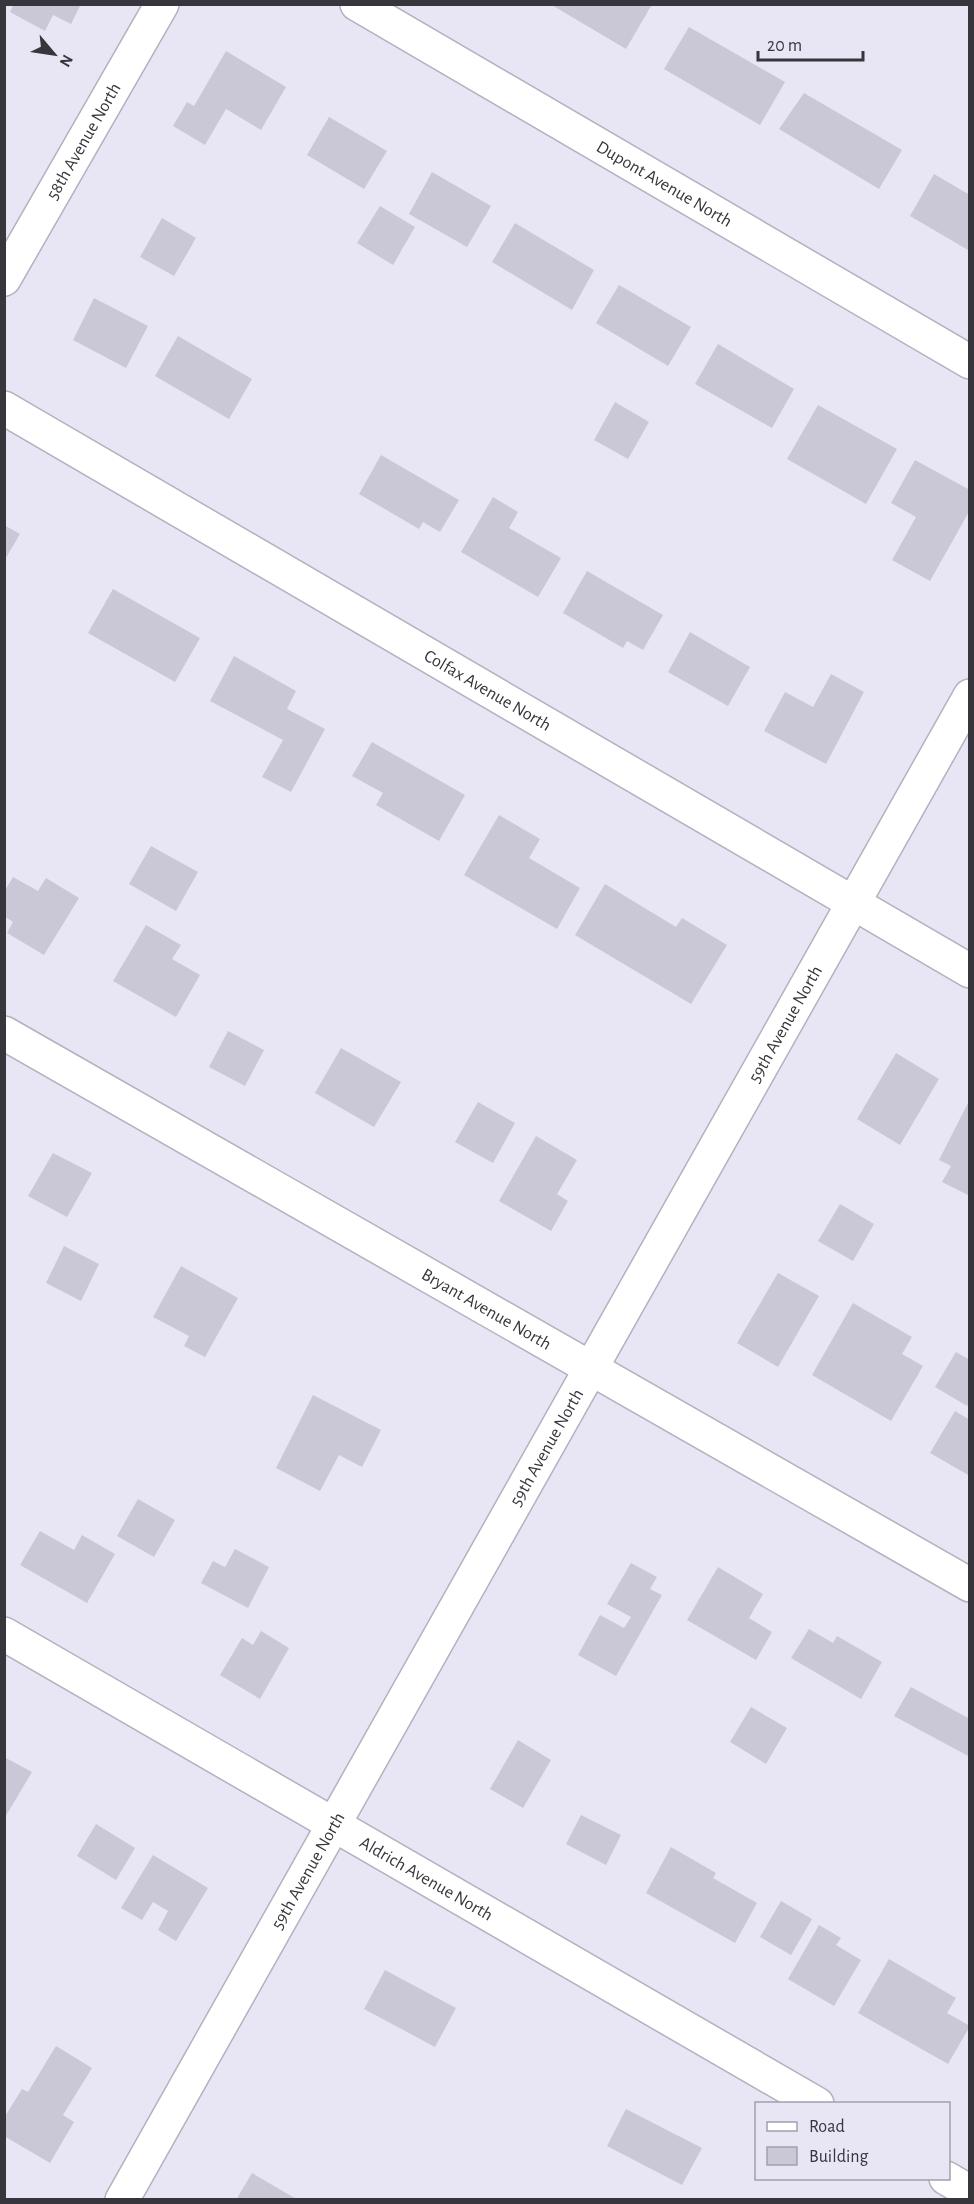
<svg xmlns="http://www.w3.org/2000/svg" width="974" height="2204" viewBox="0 0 974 2204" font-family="'Alegreya Sans',sans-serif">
<rect width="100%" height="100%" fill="#e8e6f5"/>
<path fill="#cac8d6" d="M14 4H81L71 24 53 15 45 31 10 12Z
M550 4H648L651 6 626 49Z
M689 27 785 82 760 125 664 69Z
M226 51 286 87 261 130 226 109 205 145 173 126 187 102 194 106Z
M804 93 902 150 879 189 779 129Z
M329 117 387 151 364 189 307 155Z
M432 172 491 206 467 247 409 214Z
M934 174 970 195 968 250 910 216Z
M380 206 415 227 393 265 357 243Z
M162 218 196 238 174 276 140 257Z
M515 223 594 270 572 310 492 262Z
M619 285 691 327 668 366 596 323Z
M94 298 148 326 126 368 73 340Z
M178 336 252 379 229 419 155 376Z
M718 344 794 389 772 428 695 384Z
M615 402 649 422 628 459 594 440Z
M818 405 897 449 866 504 787 459Z
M381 455 459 500 440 532 423 522 419 529 359 494Z
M915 460 970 490V510L930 581 892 560 916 517 891 503Z
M493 497 518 512 509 528 561 558 538 597 461 552Z
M4 525 20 534 4 561Z
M587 571 663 615 643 650 627 641 623 648 563 613Z
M113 589 200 638 175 682 88 633Z
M690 632 750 667 728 706 668 672Z
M234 656 296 691 287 709 325 729 291 792 262 777 283 740 210 701Z
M831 674 864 692 826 764 764 731 785 692 813 707Z
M372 742 465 795 439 841 376 805 383 793 352 776Z
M499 815 540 839 529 858 580 888 557 929 464 875Z
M151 846 198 872 176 911 129 884Z
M13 877 38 891 46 878 79 898 44 955 7 933 13 922 4 916V892Z
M605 884 676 927 682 918 727 945 691 1004 575 935Z
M146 925 181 945 172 959 200 975 176 1017 113 981Z
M228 1031 264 1050 245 1086 209 1067Z
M341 1048 401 1082 374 1127 315 1093Z
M896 1053 939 1079 900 1145 857 1119Z
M970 1099V1196L942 1182 951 1166 939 1160Z
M478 1102 515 1123 493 1163 455 1142Z
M536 1136 577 1160 557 1194 568 1201 551 1231 499 1201Z
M53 1153 92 1173 67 1217 28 1196Z
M840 1204 874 1224 853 1261 818 1241Z
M64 1246 99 1264 81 1301 46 1283Z
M181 1266 238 1298 205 1357 184 1346 189 1336 153 1317Z
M778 1273 819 1296 778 1367 737 1343Z
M853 1303 912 1337 902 1354 923 1366 891 1421 812 1375Z
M956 1352 970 1360V1401L967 1406 935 1387Z
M313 1395 381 1430 362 1467 339 1455 320 1491 276 1468Z
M955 1411 970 1420V1476L930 1453Z
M138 1499 175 1520 154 1557 117 1536Z
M40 1531 74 1550 82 1535 115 1554 87 1603 20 1565Z
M235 1549 269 1567 248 1608 201 1583 213 1561 225 1567Z
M631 1563 657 1577 650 1589 662 1595 616 1676 578 1655 600 1615 624 1628 631 1617 607 1604Z
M718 1567 763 1594 749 1618 772 1632 756 1660 687 1620Z
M809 1629 833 1643 837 1636 882 1662 861 1699 791 1658Z
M261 1631 289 1648 260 1699 220 1675 242 1638 253 1645Z
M911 1687 970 1719V1757L894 1716Z
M751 1707 787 1728 766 1764 730 1742Z
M518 1740 551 1760 523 1808 490 1789Z
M4 1757 32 1772 4 1819Z
M581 1815 621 1835 606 1865 566 1844Z
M96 1824 135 1848 116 1880 77 1856Z
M671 1847 716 1873 713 1878 757 1903 735 1943 646 1893Z
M153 1855 208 1888 176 1941 158 1930 168 1911 153 1902 142 1920 121 1908Z
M781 1901 812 1919 791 1955 760 1937Z
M819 1925 841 1938 836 1945 861 1960 834 2006 788 1979Z
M889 1959 956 1998 947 2013 970 2026 948 2064 858 2013Z
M385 1970 456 2008 435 2047 364 2009Z
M56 2046 92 2068 63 2115 74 2122 50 2163 4 2136V2118L22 2089 28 2092Z
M626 2109 702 2148 682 2185 607 2146Z
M252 2173 298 2200H236Z"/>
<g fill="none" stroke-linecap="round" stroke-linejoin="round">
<g stroke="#b3b1be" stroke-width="36">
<g id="minor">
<path id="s1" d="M357 4 970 362"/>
<path id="s2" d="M4 279 162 4"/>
<path id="s3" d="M4 408 970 971"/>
<path id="s4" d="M4 1033 970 1585"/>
<path id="s5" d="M4 1634 817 2104"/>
<path d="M946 2178 970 2192"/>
<path id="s6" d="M122 2200 970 696"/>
</g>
</g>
<use href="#minor" stroke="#fff" stroke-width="33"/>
</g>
<g text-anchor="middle" stroke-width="4.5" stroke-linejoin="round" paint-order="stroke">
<g font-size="18" fill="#37363c" stroke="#e8e6f5">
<text dy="6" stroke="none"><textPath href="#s2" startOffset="159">58th Avenue North</textPath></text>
<text dy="6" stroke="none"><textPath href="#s1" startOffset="356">Dupont Avenue North</textPath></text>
<text dy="6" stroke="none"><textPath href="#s3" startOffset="560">Colfax Avenue North</textPath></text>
<text dy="6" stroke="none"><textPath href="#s6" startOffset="1350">59th Avenue North</textPath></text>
<text dy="6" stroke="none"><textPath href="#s4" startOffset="556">Bryant Avenue North</textPath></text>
<text dy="6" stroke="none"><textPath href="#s6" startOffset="864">59th Avenue North</textPath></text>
<text dy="6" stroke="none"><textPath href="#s6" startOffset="378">59th Avenue North</textPath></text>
<text dy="6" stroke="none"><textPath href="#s5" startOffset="488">Aldrich Avenue North</textPath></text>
</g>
</g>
<rect width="974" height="2204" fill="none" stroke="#37363c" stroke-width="12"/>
<rect x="755" y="2102" width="195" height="78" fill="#e8e6f5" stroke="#a1a0ab" stroke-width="1.5"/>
<rect x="767" y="2122" width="30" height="9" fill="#ffffff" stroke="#a1a0ab" stroke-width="1.5"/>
<text x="809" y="2132" font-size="18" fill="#37363c">Road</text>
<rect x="767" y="2147" width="30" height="18" fill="#cac8d6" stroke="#a1a0ab" stroke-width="1.5"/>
<text x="809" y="2162" font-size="18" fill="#37363c">Building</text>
<g transform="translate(54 54) rotate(119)" stroke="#e8e6f5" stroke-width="4.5" paint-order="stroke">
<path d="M0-4.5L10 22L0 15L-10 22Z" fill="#37363c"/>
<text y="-9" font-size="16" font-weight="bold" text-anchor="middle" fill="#37363c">N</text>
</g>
<path d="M758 51v9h105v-9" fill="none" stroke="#37363c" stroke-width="3"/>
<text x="767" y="51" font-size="18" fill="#37363c" stroke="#e8e6f5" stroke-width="4.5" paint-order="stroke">20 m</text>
</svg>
